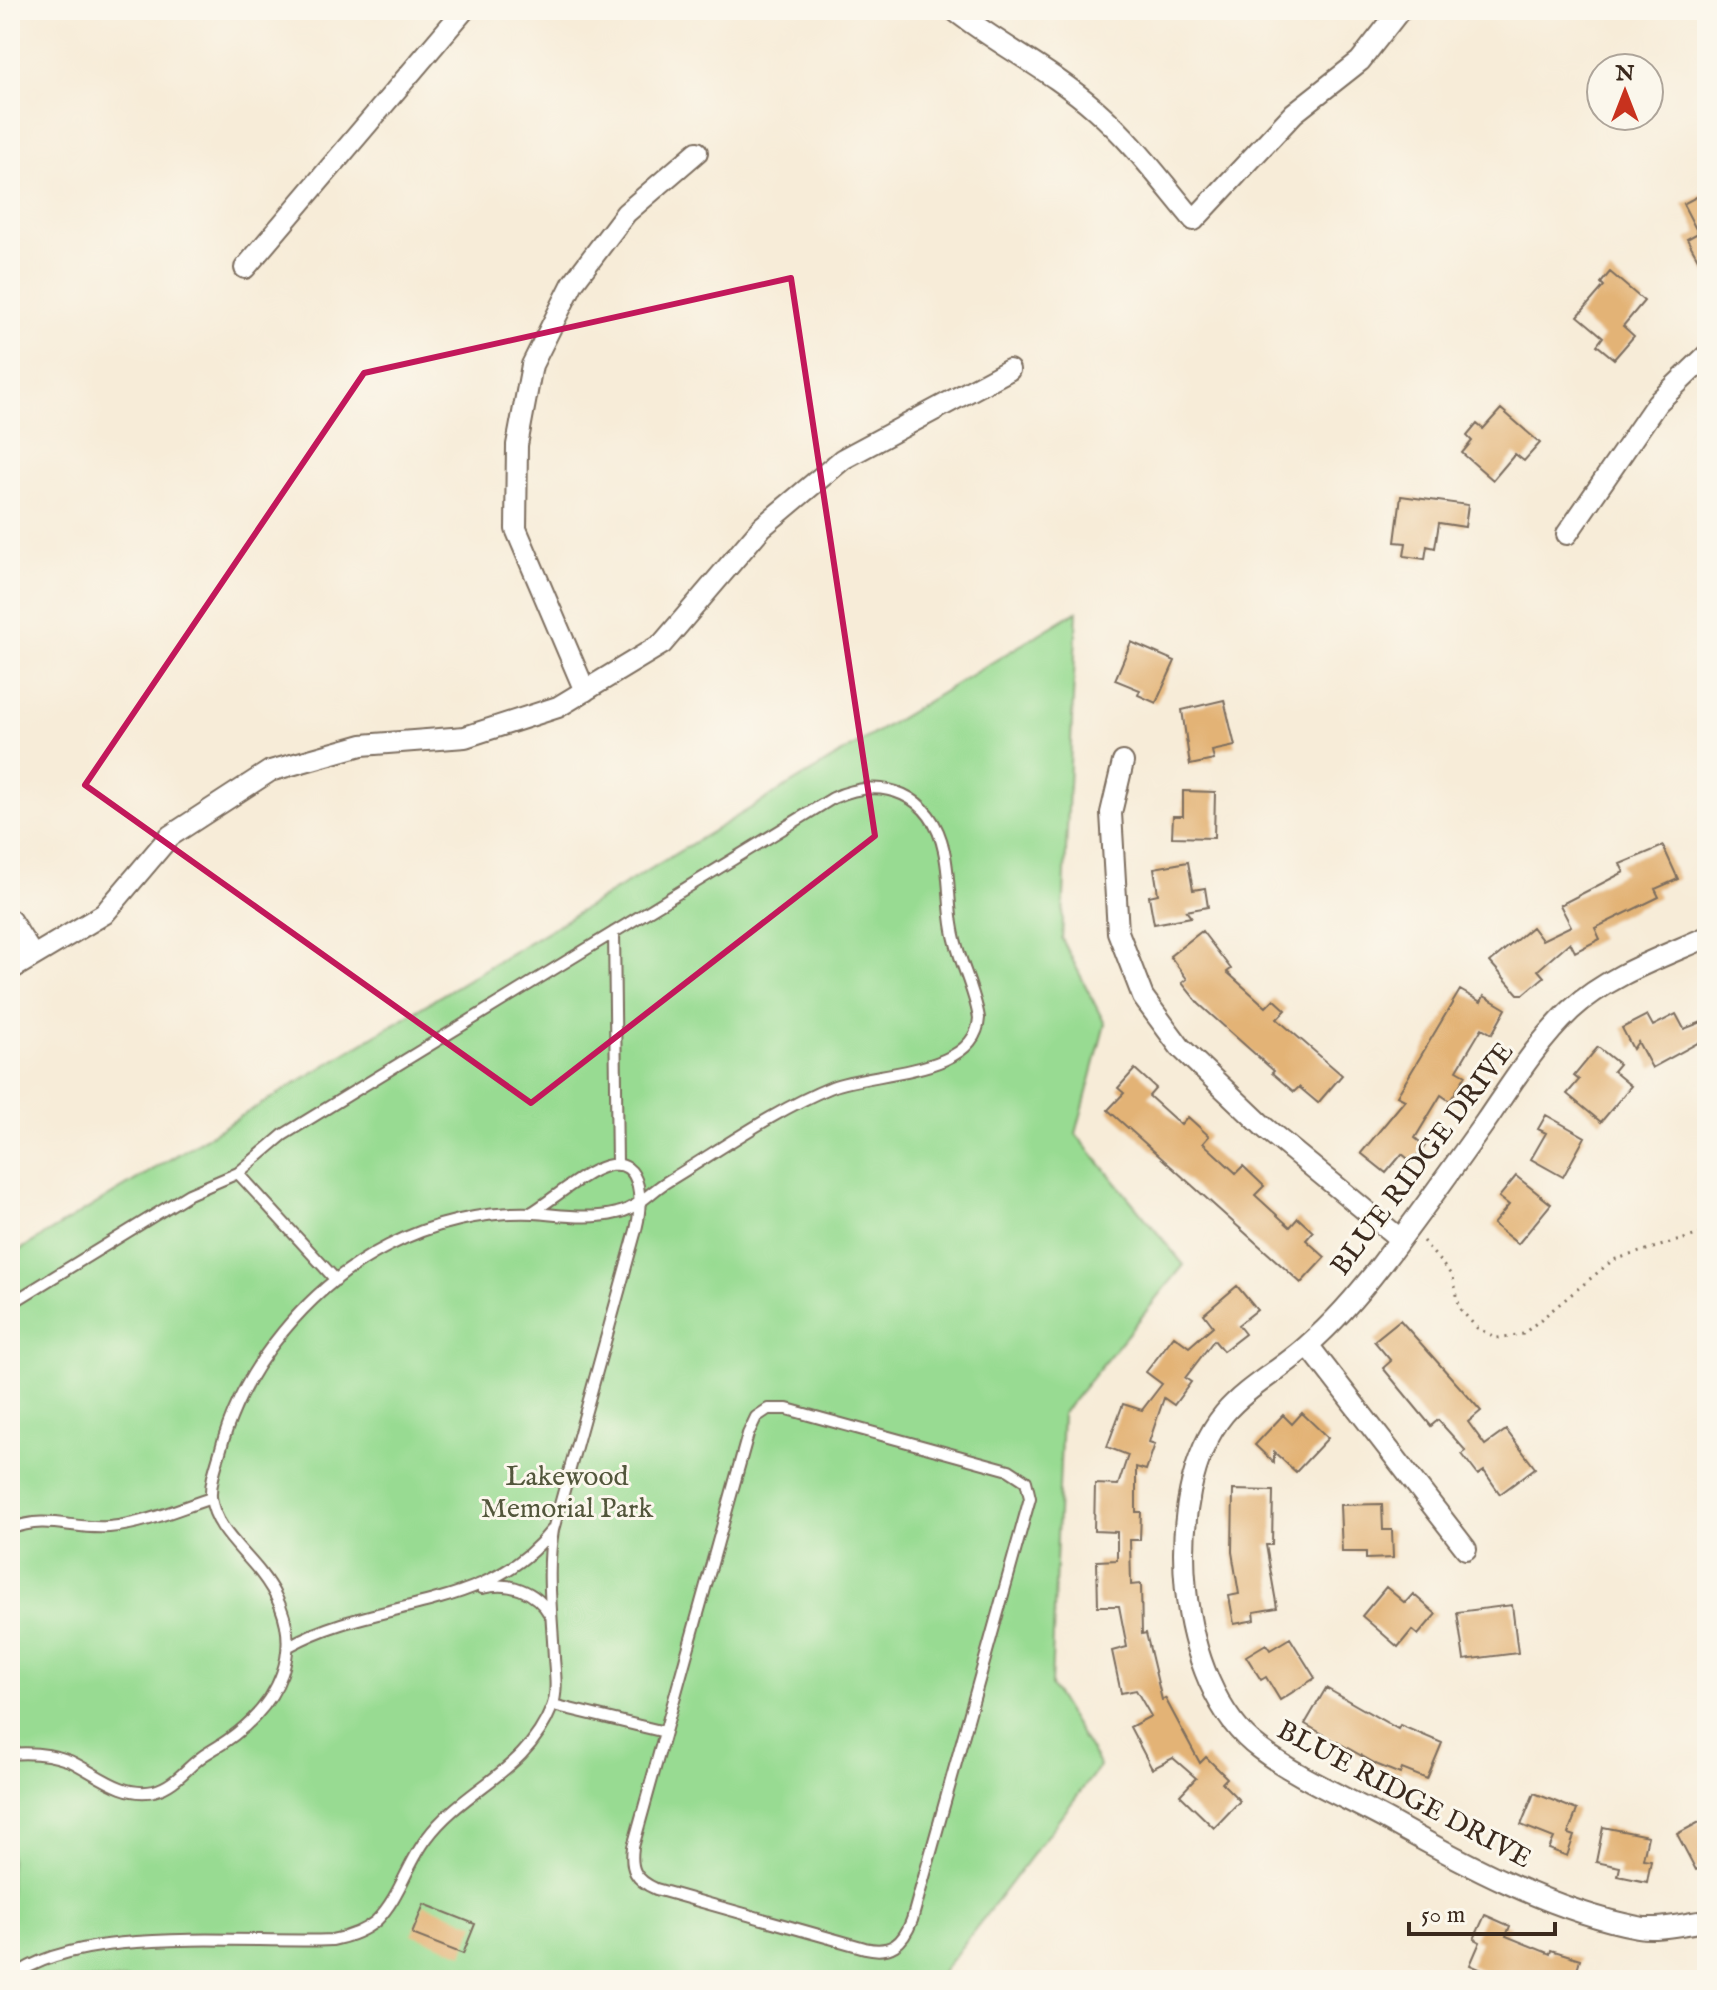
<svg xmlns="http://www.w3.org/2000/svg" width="1717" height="1990" viewBox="0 0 1717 1990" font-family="'IM FELL English',serif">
<rect width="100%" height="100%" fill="#fbf7ec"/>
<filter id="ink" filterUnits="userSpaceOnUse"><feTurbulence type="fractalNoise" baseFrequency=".0125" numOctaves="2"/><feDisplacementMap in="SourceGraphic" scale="16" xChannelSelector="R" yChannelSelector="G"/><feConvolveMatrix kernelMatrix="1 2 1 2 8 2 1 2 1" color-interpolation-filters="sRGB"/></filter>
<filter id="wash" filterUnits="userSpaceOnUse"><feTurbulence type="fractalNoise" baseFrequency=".006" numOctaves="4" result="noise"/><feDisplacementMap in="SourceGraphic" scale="32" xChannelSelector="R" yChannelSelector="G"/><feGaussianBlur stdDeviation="1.8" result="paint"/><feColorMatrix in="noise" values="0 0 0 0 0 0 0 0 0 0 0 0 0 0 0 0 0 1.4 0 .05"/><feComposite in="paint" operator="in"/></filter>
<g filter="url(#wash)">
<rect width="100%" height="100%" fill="#f7ecd8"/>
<path fill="#98db92" stroke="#6a8258" stroke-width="2" d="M1077 611 1062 939 1105 1024 1076 1134 1184 1265 1062 1414 1051 1686 1100 1766 936 1980H10V1256Z"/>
<g id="blocks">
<path fill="#e3b376" d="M1702 194 1707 204V275L1687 239 1698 233 1683 204Z
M1610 272 1644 301 1623 326 1634 336 1614 359 1597 345 1603 337 1578 316 1604 286 1601 283Z
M1501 409 1540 443 1524 461 1515 454 1493 480 1462 453 1472 441 1467 436 1477 424 1483 429Z
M1401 496 1468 505 1465 527 1439 523 1435 548 1427 546 1425 559 1404 556 1406 543 1395 542Z
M1131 642 1175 661 1156 703 1138 695 1140 690 1115 680Z
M1224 700 1235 746 1212 751 1214 760 1190 765 1182 710Z
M1183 791 1215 792 1214 838 1172 837 1173 816H1183Z
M1663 846 1678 879 1655 889 1659 897 1595 928 1600 939 1575 952 1570 942 1538 970 1544 977 1524 994H1518L1490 962 1532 927 1542 940 1571 926 1560 905 1624 872 1620 864Z
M1188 862 1193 890 1205 888 1208 907 1186 911 1191 917 1154 924 1149 896 1158 894 1154 868Z
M1202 931 1231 969 1227 972 1266 1007 1274 999 1286 1010 1277 1019 1342 1075 1318 1103 1299 1087 1294 1092 1272 1073 1274 1071 1199 1004 1182 983 1187 979 1170 956Z
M1460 990 1481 1002 1484 996 1506 1009 1492 1034 1482 1028 1457 1070 1466 1075 1450 1101 1441 1095 1415 1138 1425 1146 1412 1162 1402 1154 1386 1173 1361 1153 1405 1100 1397 1096Z
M1676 1014 1684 1029 1707 1020V1038L1652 1068 1638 1042 1633 1049 1622 1028 1647 1015 1653 1026Z
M1598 1047 1619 1064 1613 1071 1631 1086 1601 1122 1567 1094 1579 1080 1574 1076Z
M1135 1069 1156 1088 1149 1096 1181 1125 1188 1117 1209 1136 1203 1143 1236 1173 1243 1166 1264 1186 1255 1195 1290 1227 1298 1218 1313 1232 1306 1240 1325 1257 1301 1283 1108 1110 1124 1093 1118 1088Z
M1546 1115 1585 1137 1563 1177 1531 1159 1546 1133 1538 1129Z
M1516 1176 1551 1204 1518 1244 1493 1224 1509 1205 1499 1197Z
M1237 1286 1257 1310 1238 1325 1245 1334 1223 1351 1214 1340 1185 1378 1191 1382 1174 1405 1164 1398 1149 1442 1155 1444 1146 1470 1136 1467V1512H1141L1140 1540H1130L1131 1585 1141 1584 1142 1634 1146 1633 1162 1700 1165 1698 1200 1763 1206 1757 1227 1778 1222 1783 1240 1801 1214 1828 1180 1795 1196 1778 1173 1758 1152 1769 1130 1727 1151 1716 1136 1690 1121 1693 1112 1651 1127 1647 1119 1606H1098L1097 1561 1117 1560V1532L1094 1531 1095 1484 1118 1485 1128 1455 1107 1447 1123 1404 1142 1410 1162 1384 1146 1372 1174 1336 1189 1347 1213 1326 1204 1314Z
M1400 1320 1481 1411 1468 1422 1485 1445 1506 1430 1535 1468 1500 1494 1484 1471 1478 1475 1462 1454 1466 1451 1438 1420 1431 1426 1383 1368 1391 1361 1374 1341Z
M1302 1413 1328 1438 1296 1472 1274 1452V1463L1255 1445 1283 1415 1292 1424Z
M1233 1490 1273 1491 1272 1545H1266L1277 1608 1254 1612 1255 1620 1234 1624 1229 1596 1239 1594 1232 1552Z
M1382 1504 1383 1530H1392L1393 1558 1366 1559V1552H1342L1340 1505Z
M1386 1587 1405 1603 1413 1594 1436 1614 1418 1635 1412 1630 1398 1647 1362 1616Z
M1512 1605 1518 1653 1464 1660 1457 1612Z
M1290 1638 1315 1678 1280 1700 1266 1677 1261 1680 1246 1656 1266 1644 1270 1650Z
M1326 1688 1398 1729 1400 1725 1442 1743 1427 1779 1402 1769 1400 1774 1378 1765 1305 1724Z
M1534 1793 1577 1810 1568 1834 1574 1836 1567 1856 1549 1849 1554 1838 1521 1825Z
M1707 1818V1865L1696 1870 1677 1834Z
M1603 1827 1648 1836 1643 1859 1651 1860 1647 1882 1618 1876 1620 1867 1596 1862Z
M424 1904 475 1924 463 1954 412 1934Z
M1485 1915 1510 1926 1506 1936 1550 1954 1551 1950 1580 1959 1574 1980H1505L1470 1965 1480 1942 1474 1939Z"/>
</g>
</g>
<g filter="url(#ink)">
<use href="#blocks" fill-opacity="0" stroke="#7d6e5f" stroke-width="2"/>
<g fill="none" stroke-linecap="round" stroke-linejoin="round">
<g stroke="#7d6e5f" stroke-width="14">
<path id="service" d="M614 932 617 1165
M238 1173 336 1280
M10 1304 189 1194 238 1173 283 1135 833 798C883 775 932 794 944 851 950 876 948 904 953 930 958 960 974 987 979 1018 976 1075 874 1071 832 1087 775 1110 721 1149 668 1181 651 1191 637 1209 617 1213 590 1220 562 1215 534 1213 484 1211 432 1223 388 1246 309 1286 242 1367 220 1452 216 1466 210 1482 211 1497 214 1527 242 1549 260 1572 316 1643 280 1711 209 1752 189 1763 178 1785 154 1791 122 1798 96 1773 70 1761 51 1754 30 1752 10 1754
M768 1409H787L1009 1470 1026 1481 1030 1498 912 1920C903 1944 891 1954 865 1948L656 1889C635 1880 630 1869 633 1847L748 1434 756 1417Z
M10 1529C48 1514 71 1530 109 1527 144 1524 178 1509 211 1498
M482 1588C508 1581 536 1590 550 1615
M289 1646C373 1598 487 1614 551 1531
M553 1705 665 1732
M10 1979C77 1924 246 1944 332 1940 348 1937 363 1932 376 1921 400 1897 407 1864 427 1838 465 1787 526 1773 552 1707 558 1692 555 1673 554 1658 552 1616 546 1571 553 1530L636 1230C642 1208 645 1155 606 1166 584 1172 552 1200 531 1213"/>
</g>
<g stroke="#7d6e5f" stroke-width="24">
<path id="minor" d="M954 10C999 45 1052 71 1095 109 1133 142 1162 182 1194 220L1294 113 1360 61 1400 10
M245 268 464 10
M1567 534 1657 403 1707 355
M585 691 516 529 517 445 532 365 573 283 626 213 697 152
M1123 762 1111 813 1118 932 1143 997 1180 1047 1264 1127 1400 1239
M10 920 33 956
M1707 937C1662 957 1607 976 1571 1010 1538 1041 1512 1083 1486 1121 1452 1169 1417 1218 1381 1265 1361 1291 1332 1324 1308 1345 1281 1370 1248 1386 1224 1414 1159 1493 1175 1687 1260 1749 1298 1778 1347 1798 1389 1821 1463 1863 1553 1911 1638 1927 1659 1931 1686 1923 1707 1921
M10 970 104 914 170 836 270 771 362 745 465 737 558 707 662 644 762 527 843 459 1009 370
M1308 1345 1466 1549"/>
</g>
<path stroke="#7d6e5f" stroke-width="3" stroke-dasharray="2 6" stroke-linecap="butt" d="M1423 1241 1453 1277 1460 1309 1477 1328 1497 1338 1523 1334 1613 1260 1707 1232"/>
<use href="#service" stroke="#fff" stroke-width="10"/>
<use href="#minor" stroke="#fff" stroke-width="20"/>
</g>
</g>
<path fill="none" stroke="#c2185b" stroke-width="6" stroke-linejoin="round" d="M791 278 875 836 531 1103 85 785 364 373Z"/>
<g text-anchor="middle" stroke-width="6" stroke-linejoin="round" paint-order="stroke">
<g font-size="28" fill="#3b2a1e" stroke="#fbf7ec">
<text transform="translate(1421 1158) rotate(-53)" y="10">BLUE RIDGE DRIVE</text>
<text transform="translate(1405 1793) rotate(28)" y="10">BLUE RIDGE DRIVE</text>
</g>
<g font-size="28" fill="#52563b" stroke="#fbf7ec">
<text x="567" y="1485">Lakewood<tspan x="567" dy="32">Memorial Park</tspan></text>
</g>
</g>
<rect width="1717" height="1990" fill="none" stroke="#fbf7ec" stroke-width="40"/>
<g transform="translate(1625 92)"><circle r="38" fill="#fbf7ec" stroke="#aea59a" stroke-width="2"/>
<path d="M0-6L14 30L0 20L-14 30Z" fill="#c8321e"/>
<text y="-12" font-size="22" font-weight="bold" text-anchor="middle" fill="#3b2a1e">N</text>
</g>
<path d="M1409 1922v12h146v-12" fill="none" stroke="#3b2a1e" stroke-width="4"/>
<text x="1421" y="1922" font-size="24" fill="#3b2a1e" stroke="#fbf7ec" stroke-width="6" paint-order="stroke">50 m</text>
</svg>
